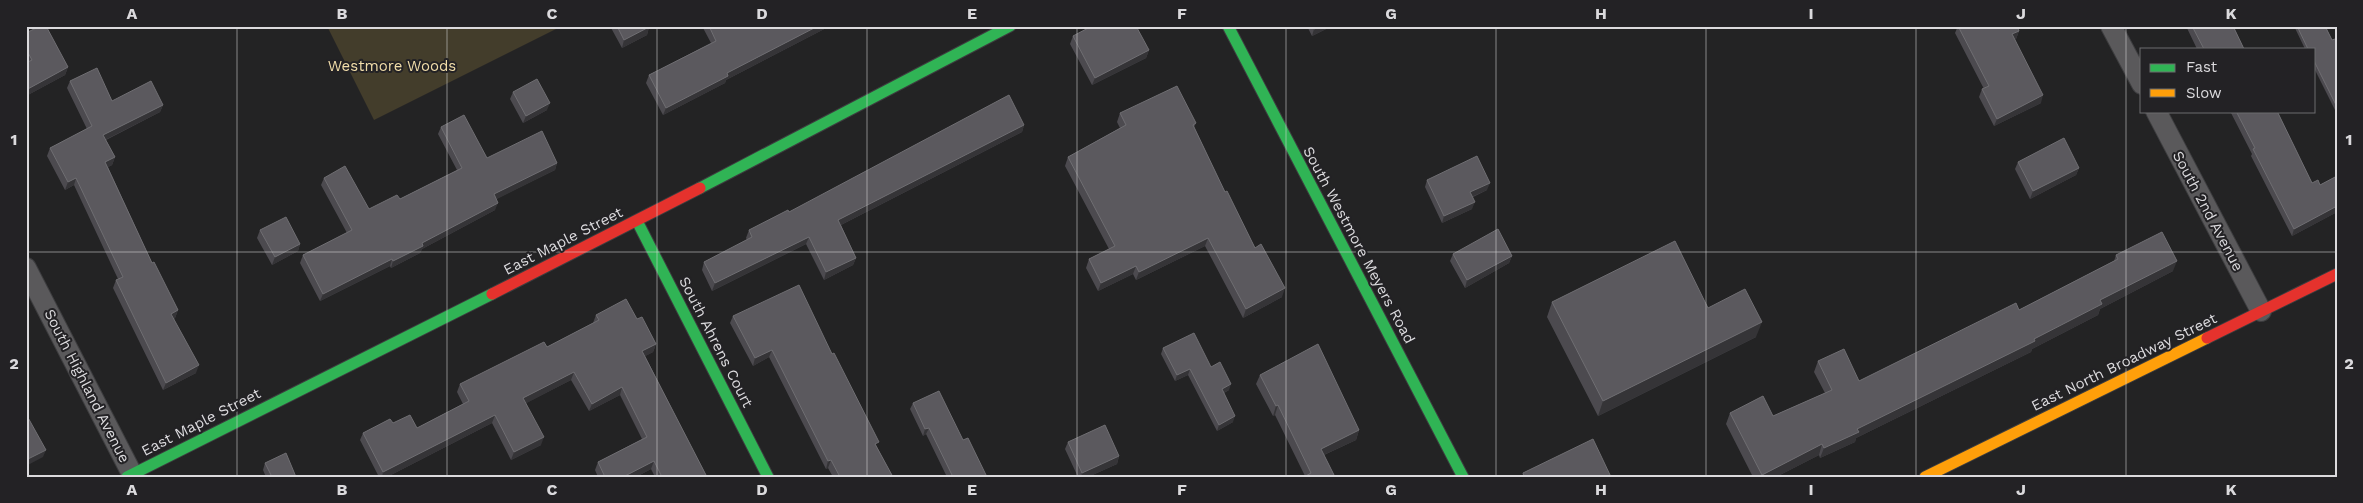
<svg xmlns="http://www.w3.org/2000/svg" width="2363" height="503" viewBox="0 0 2363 503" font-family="'Work Sans',sans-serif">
<rect width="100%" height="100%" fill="#232324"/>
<path fill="#433d2b" d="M327 26H562L374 120Z"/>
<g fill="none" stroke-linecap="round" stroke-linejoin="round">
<g stroke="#3d3d3f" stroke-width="22">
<path id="street" d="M2111 26 2142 84
M2156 111 2261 311
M26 268 132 474"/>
</g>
<g stroke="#3d3d3f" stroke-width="13">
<path id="fast" d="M1228 26 1463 477
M700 188 1010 26
M637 221 768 477
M127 477 492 294"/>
</g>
<g stroke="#3d3d3f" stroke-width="13">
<path id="slow" d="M1925 477 2207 338"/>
</g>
<g stroke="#3d3d3f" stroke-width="13">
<path id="jam" d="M492 294 700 188
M2207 338 2337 274"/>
</g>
<use href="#street" stroke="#5a595b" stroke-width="20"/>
<use href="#fast" stroke="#30b455" stroke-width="11"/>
<use href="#slow" stroke="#ff9f0a" stroke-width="11"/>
<use href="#jam" stroke="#e5322d" stroke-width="11"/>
</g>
<path fill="#4c4a4f" d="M610 26H649V27L647 35 622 48Z
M702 26H743L744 28 746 26H830L726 80 725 83 663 115 646 83 649 75 711 43Z
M1307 26H1332L1312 36Z
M1958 26H2017L2019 31 2016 39H2015L2041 103 1994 126 1979 97 1982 89H1984L1955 33Z
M2186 26H2233L2244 49H2197Z
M2294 26H2325L2332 40 2337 43V114L2314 68V49H2305Z
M26 33 68 67 65 75 26 96Z
M1073 36 1149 50 1146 58 1092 85 1070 44Z
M70 81 112 101 163 105 160 112 106 140 115 157 112 165 108 167 152 263 178 310 175 318 174 319 196 373 163 390 113 288 116 280 118 279 74 185 65 190 47 156 50 148 87 129 67 88Z
M513 92 547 110 523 123 510 99Z
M2230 111H2277L2312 183 2320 185 2337 176V212L2292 236 2251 156 2252 154Z
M1120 113 1196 123 1194 127 1225 192 1282 297 1243 318 1205 246 1136 280 1133 274 1098 291 1086 268 1089 259 1109 249 1065 166 1068 157 1120 128 1117 122Z
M1024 125 1022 132 841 225 856 258 853 265 824 280 806 244 712 291 702 270 704 262 747 240 746 238 749 230 789 212Z
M441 127 487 158 557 163 555 170 496 199 495 210 422 249 420 253 391 268 390 266 320 301 300 263 303 255 347 233 321 185 324 178 369 209 400 199 457 170 438 134Z
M2018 162 2079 168 2076 175 2030 199 2015 169Z
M1427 180 1487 190 1473 197 1472 209 1442 223 1425 187Z
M260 230 300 244 298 251 272 265 257 238Z
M1453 254 1512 256 1509 263 1465 288 1450 261Z
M2116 255 2173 271 2100 309 2098 315 2032 349 2031 352 1856 438 1855 442 1820 458 1819 455 1776 477H1753L1726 424 1730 413 1773 416 1825 393 1814 372 1818 361 1859 381 2019 310 2114 261Z
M1552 302 1756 337 1598 416 1547 317Z
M596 315 637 319 656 344 653 352 645 356 707 477H655L651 469 636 477H598L595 470 598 462 642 439 620 395 589 411 571 380 526 403 541 445 511 460 492 423 387 477H379L360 440 363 433 393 423 417 428 463 404 457 392 460 384 547 347 593 323Z
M733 316 832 354 877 447 893 477H833L828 468 826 469 769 357 753 366 730 323Z
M1163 348 1211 367 1229 390 1224 393 1233 422 1217 431 1188 375 1175 381 1161 354Z
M1260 375 1359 430 1356 440 1324 455 1335 477 1305 476 1275 415 1273 416 1256 384Z
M913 403 963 440 987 477H947L926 434 923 436 910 409Z
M1068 442 1119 456 1117 464 1088 477H1078L1065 449Z
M265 463 296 477H266L263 470Z"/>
<path fill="#353437" d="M818 26H830L726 80 725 83 663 115 666 108 727 73Z
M1320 26H1332L1312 36 1314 29Z
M649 27 647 35 622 48 624 40Z
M2019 31 2016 39 2010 42 2012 34Z
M1149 50 1146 58 1092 85 1095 78Z
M68 67 65 75 26 96V90Z
M2043 95 2041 103 1994 126 1997 119Z
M550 103 547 110 523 123 526 116Z
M163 105 160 112 101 142 103 135Z
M1024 125 1022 132 835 228 838 220Z
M115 157 112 165 103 170 105 162Z
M557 163 555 170 491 202 494 194Z
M2079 168 2076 175 2030 199 2033 191Z
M76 178 74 185 65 190 68 182Z
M1490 183 1487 190 1467 199 1470 192Z
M1475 202 1472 209 1442 223 1444 216Z
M498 203 495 210 422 249 420 253 391 268 393 261 422 243Z
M2337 206V212L2292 236 2294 229Z
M809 237 806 244 712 291 715 283Z
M1208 238 1205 246 1136 280 1139 272Z
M300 244 298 251 272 265 275 257Z
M1512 256 1509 263 1465 288 1467 280Z
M856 258 853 265 824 280 826 272Z
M392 259 390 266 320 301 323 294Z
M2177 261 2173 271 2100 309 2098 315 2032 349 2031 352 1856 438 1855 442 1820 458 1824 448 1857 429 2034 339 2100 300Z
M1136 266 1133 274 1098 291 1101 283Z
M1285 288 1282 297 1243 318 1246 309Z
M178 310 175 318 168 321 171 314Z
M1762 322 1756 337 1598 416 1603 401Z
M656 344 653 352 640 359 642 351Z
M772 350 769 357 753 366 755 358Z
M199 365 196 373 163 390 166 383Z
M1190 369 1188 375 1175 381 1177 375Z
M574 372 571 380 521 406 523 398Z
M1231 384 1229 390 1219 395 1222 389Z
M622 387 620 395 589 411 592 404Z
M1278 405 1275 415 1273 416 1276 406Z
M495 415 492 423 387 477H382L383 472Z
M1235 416 1233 422 1217 431 1219 425Z
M929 428 926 434 923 436 925 429Z
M1359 430 1356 440 1317 458 1321 449Z
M544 437 541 445 511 460 514 452Z
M1822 444 1819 455 1776 477H1761L1762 475Z
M46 450 43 457 26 466V460Z
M1119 456 1117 464 1088 477H1081L1082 473Z
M831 460 828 468 826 469 828 461Z
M654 461 651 469 636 477H623Z"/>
<path fill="#5b595e" stroke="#6f6e72" d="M40 26H46L68 67 26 90V63L32 60 26 49V33Z
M617 26H649V27L624 40Z
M709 26H743L744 28 746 26H818L727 73 728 76 666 108 649 75 716 41Z
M1092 26H1136L1149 50 1095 78 1073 36Z
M1313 26H1320L1314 29Z
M1958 26H2017L2019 31 2012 34 2043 95 1997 119 1982 89 1989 86Z
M2192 26H2233L2244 49H2204Z
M2297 26H2325L2332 40 2335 39 2337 43V107L2314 61V49H2308Z
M97 68 112 101 151 81 163 105 103 135 115 157 105 162 152 263 154 262 178 310 171 314 199 365 166 383 116 280 123 277 76 178 68 182 50 148 92 126 70 81Z
M537 79 550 103 526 116 513 92Z
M1177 86 1196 123 1193 125 1225 192 1227 191 1255 248 1261 244 1285 288 1246 309 1208 238 1139 272 1136 266 1101 283 1089 259 1115 246 1068 157 1126 125 1120 113Z
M1009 95 1024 125 838 220 856 258 826 272 809 237 715 283 704 262 752 237 749 230 788 210 789 212Z
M2236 111H2277L2312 183 2318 180 2320 185 2337 176V206L2294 229 2253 149 2255 148Z
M464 115 487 158 542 131 557 163 494 194 498 203 422 243 423 246 393 261 392 259 323 294 303 255 352 230 324 178 345 166 369 209 397 195 400 199 462 168 441 127Z
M2064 138 2079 168 2033 191 2018 162Z
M1477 156 1490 183 1470 192 1475 202 1444 216 1427 180Z
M286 217 300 244 275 257 260 230Z
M1498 229 1512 256 1467 280 1453 254Z
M2162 232 2177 261 2100 300 2102 304 2034 339 2035 341 1857 429 1859 432 1824 448 1822 444 1762 475 1730 413 1763 396 1773 416 1832 390 1818 361 1844 349 1859 381 2016 303 2019 310 2118 259 2116 255Z
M1675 241 1708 308 1745 289 1762 322 1603 401 1552 302Z
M799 285 832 354 834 353 879 442 875 444 893 477H840L831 460 828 461 772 350 755 358 733 316Z
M626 299 637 319 642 317 656 344 642 351 707 477H662L654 461 623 477H605L598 462 647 437 622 387 592 404 574 372 523 398 544 437 514 452 495 415 383 472 363 433 390 419 393 423 410 415 417 428 469 401 460 384 544 342 547 347 599 320 596 315Z
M1194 333 1211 367 1220 362 1231 384 1222 389 1235 416 1219 425 1190 369 1177 375 1163 348Z
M1318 344 1359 430 1321 449 1335 477H1304L1311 473 1278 405 1276 406 1260 375Z
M939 391 963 440 968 438 987 477H953L929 428 925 429 913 403Z
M26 414 46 450 26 460Z
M1105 425 1119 456 1082 473 1068 442Z
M1593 439 1611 477H1524L1523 473Z
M286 453 296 477H272L265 463Z"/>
<path fill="none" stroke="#dbdadd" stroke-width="1" stroke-opacity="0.55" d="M237 26V477M447 26V477M657 26V477M867 26V477M1077 26V477M1286 26V477M1496 26V477M1706 26V477M1916 26V477M2126 26V477M26 252H2337"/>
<g text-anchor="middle" stroke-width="4" stroke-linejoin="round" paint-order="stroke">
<g font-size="15" fill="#f1dda9" stroke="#232225">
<text x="392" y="71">Westmore Woods</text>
</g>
<g font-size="15" fill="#dbdadd" stroke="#232225">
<text transform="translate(2208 211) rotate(62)" y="5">South 2nd Avenue</text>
<text transform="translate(563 241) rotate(-27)" y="5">East Maple Street</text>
<text transform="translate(1359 245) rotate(62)" y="5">South Westmore Meyers Road</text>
<text transform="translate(716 342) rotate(63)" y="5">South Ahrens Court</text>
<text transform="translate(2124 362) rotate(-26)" y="5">East North Broadway Street</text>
<text transform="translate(87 386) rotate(63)" y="5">South Highland Avenue</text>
<text transform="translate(201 422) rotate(-27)" y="5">East Maple Street</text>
</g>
</g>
<rect width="2363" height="503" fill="none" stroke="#232225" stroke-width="55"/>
<rect x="2140" y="48" width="175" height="65" fill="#232225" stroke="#6d6c6f"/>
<rect x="2150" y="64" width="25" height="8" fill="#30b455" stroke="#6d6c6f"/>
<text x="2186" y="72" font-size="15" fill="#dbdadd">Fast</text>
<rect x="2150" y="89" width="25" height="8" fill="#ff9f0a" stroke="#6d6c6f"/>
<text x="2186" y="98" font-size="15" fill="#dbdadd">Slow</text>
<rect x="28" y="28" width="2308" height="448" fill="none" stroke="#dbdadd" stroke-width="2"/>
<g font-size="16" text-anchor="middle" font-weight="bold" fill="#dbdadd">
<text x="132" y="19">A</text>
<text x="342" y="19">B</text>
<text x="552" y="19">C</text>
<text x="762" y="19">D</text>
<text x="972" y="19">E</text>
<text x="1182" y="19">F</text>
<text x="1391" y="19">G</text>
<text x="1601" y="19">H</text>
<text x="1811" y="19">I</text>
<text x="2021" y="19">J</text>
<text x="2231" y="19">K</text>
<text x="14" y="145">1</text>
<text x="2349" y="145">1</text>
<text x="14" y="369">2</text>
<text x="2349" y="369">2</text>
<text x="132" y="495">A</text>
<text x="342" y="495">B</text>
<text x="552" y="495">C</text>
<text x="762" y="495">D</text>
<text x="972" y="495">E</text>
<text x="1182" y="495">F</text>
<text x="1391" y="495">G</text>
<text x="1601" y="495">H</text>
<text x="1811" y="495">I</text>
<text x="2021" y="495">J</text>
<text x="2231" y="495">K</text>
</g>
</svg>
